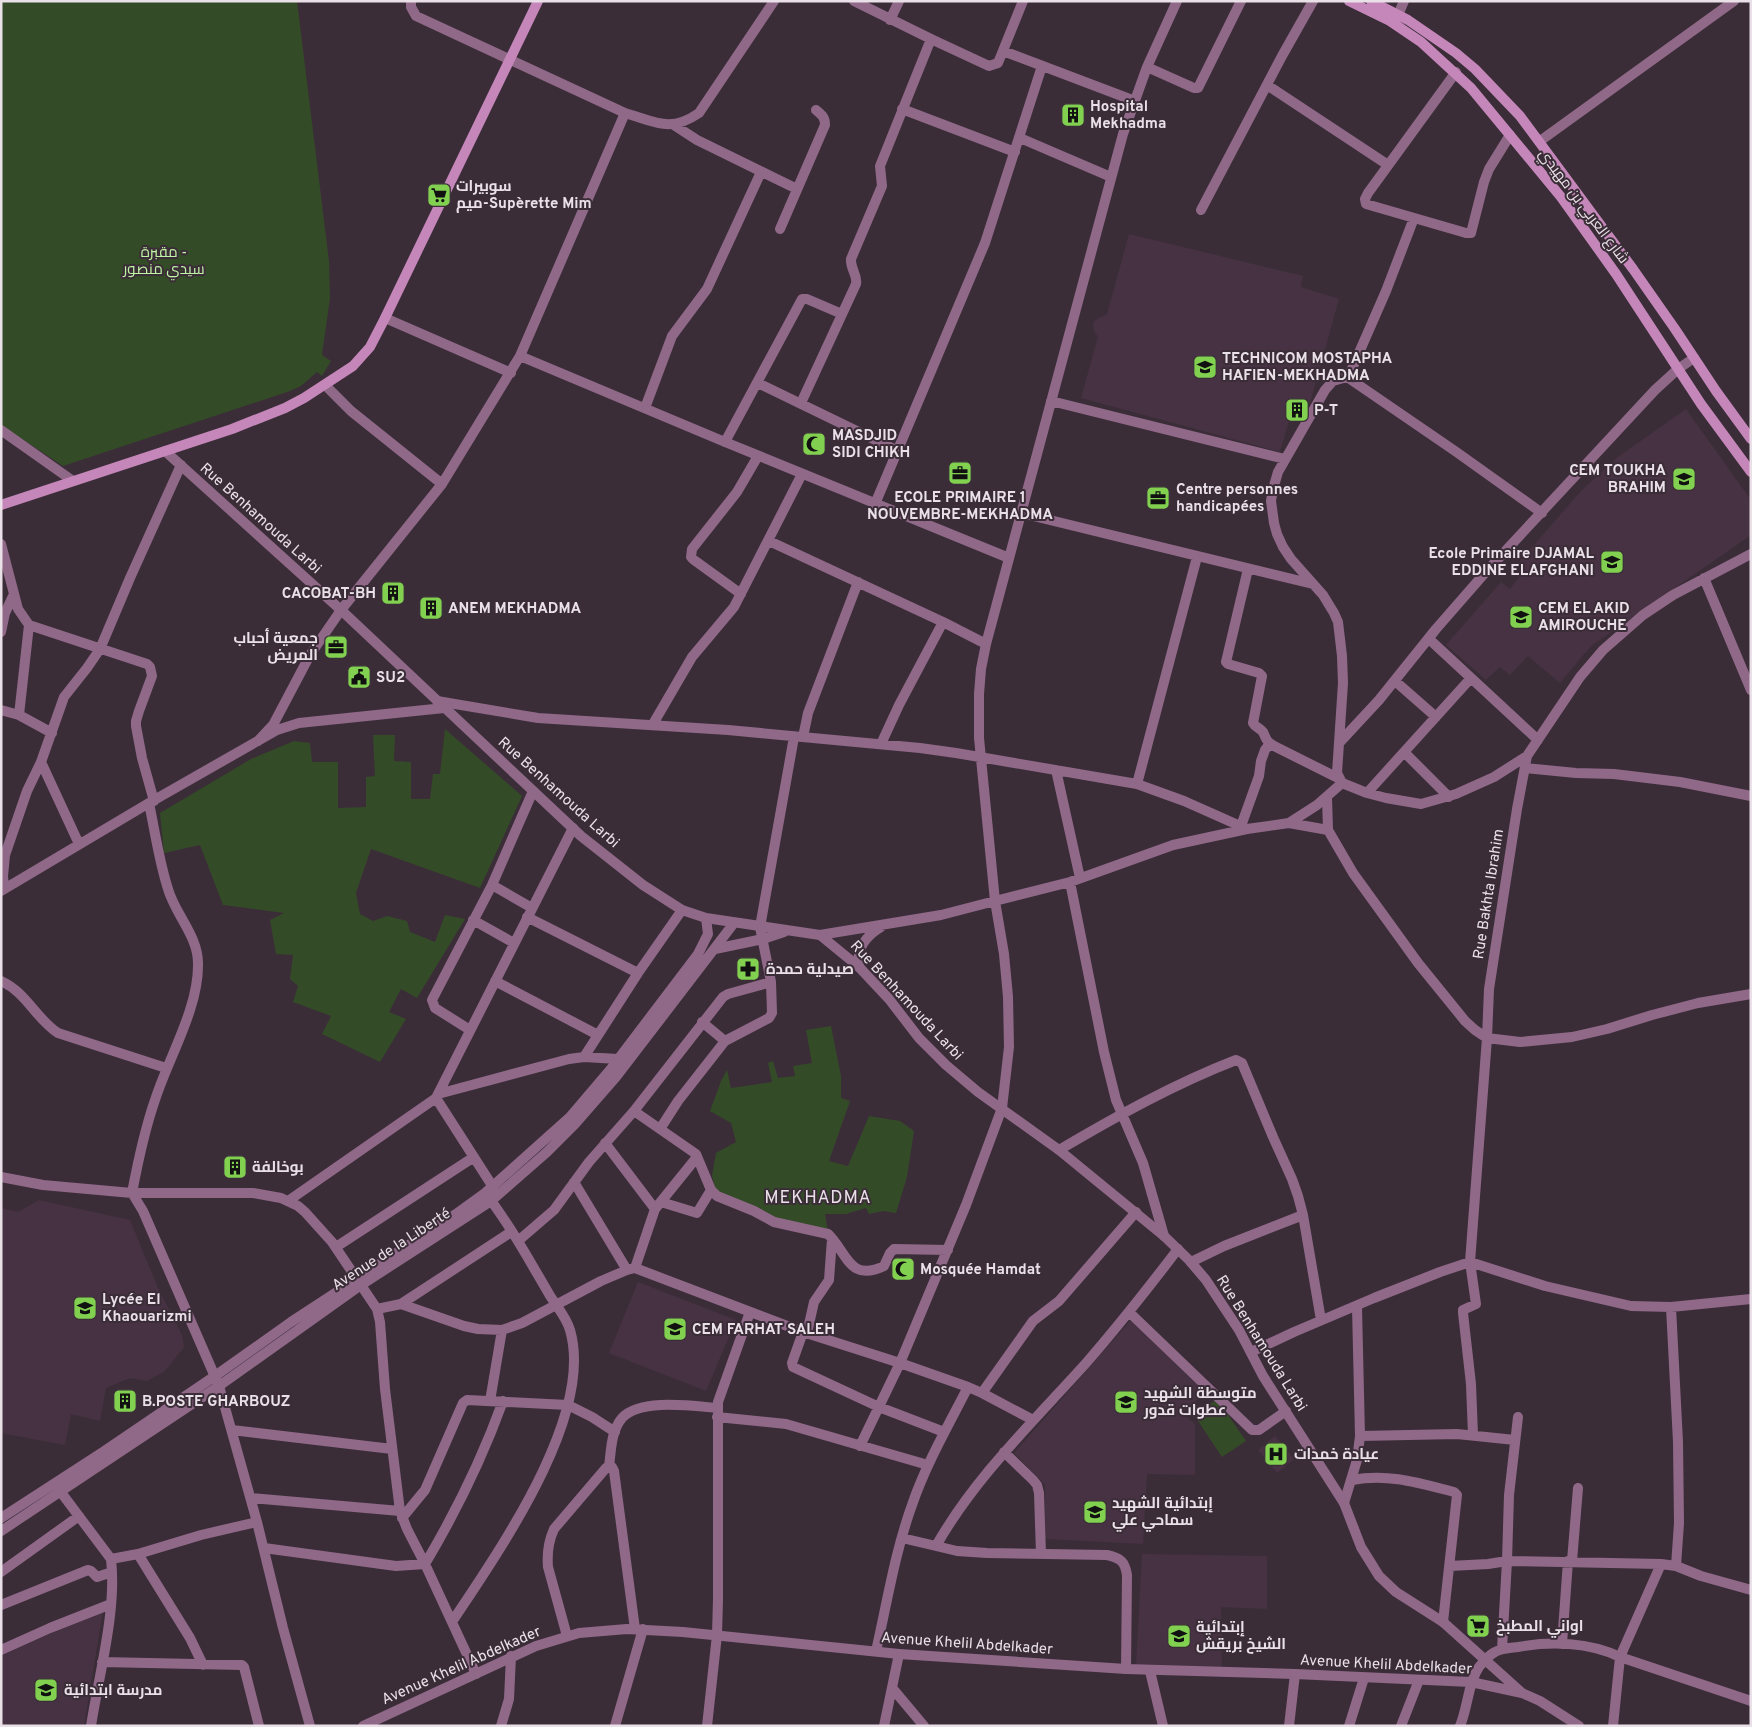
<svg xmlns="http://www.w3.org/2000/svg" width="1752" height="1727" viewBox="0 0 1752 1727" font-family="Overpass,Cairo,sans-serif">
<rect width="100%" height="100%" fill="#3b2d38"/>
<path fill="#463242" d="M1129 234 1303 276 1301 287 1339 299 1309 407 1294 403 1280 452 1081 398 1098 337 1094 331 1093 326 1094 321 1107 314Z
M1686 409 1751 500V535L1591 646 1560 683 1528 656 1510 675 1500 667 1486 680 1446 645 1501 582 1510 589 1523 572 1518 563 1581 491 1618 457Z
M39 1200 130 1220 158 1288 182 1335 184 1347 165 1371 147 1381 130 1378 106 1388 100 1421 71 1414 65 1445 1 1433V1208L18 1212Z
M638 1282 736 1320 706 1391 609 1353Z
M1131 1320 1207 1391 1182 1413 1195 1424V1475L1147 1474 1143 1544 1045 1539V1485L1014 1453Z
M1275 1436 1294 1459 1277 1473 1258 1450Z
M1142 1554 1267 1556V1609L1221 1607 1222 1671 1136 1666Z
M103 1611 84 1726H1V1655Z"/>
<path fill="#344b28" d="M1 1H297L329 261 330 298 322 355 331 361 322 376 317 372 301 386 290 391 63 466 1 425Z
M445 729 522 796 480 888 371 849 356 893 360 914 373 921 387 916 407 921 410 932 435 942 445 915 465 919 417 998 401 989 389 1012 406 1019 380 1062 322 1034 331 1016 293 1002 298 986 290 979 293 955 276 954 270 920 284 913 223 905 200 845 164 853 160 813 251 759 294 741 310 743 312 762H338V808L366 807V777L375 776 373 735H395L394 761 411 762V799H430L433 774H440Z
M831 1026 841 1076V1098L850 1101 829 1161 848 1166 869 1116 900 1121 914 1131 907 1177 896 1213 883 1211 869 1214 866 1208 846 1214H825L828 1232 776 1222 716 1191 712 1176 716 1153 736 1142 731 1123 710 1111 721 1081 727 1070 731 1088 772 1082 768 1063 773 1061 778 1078 795 1076 793 1066 812 1063 806 1030Z
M1217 1399 1246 1441 1222 1457 1194 1415Z"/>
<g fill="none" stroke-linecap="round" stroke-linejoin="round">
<path stroke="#906989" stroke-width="10" d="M411 1V7L416 16 625 113 520 356
M854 1 931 39 989 66 998 63 1023 1
M1398 15 1404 1
M890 20 899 1
M1003 51 1135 101
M1147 67 1194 88H1198L1241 1
M1456 72 1368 193 1365 199 1366 204 1466 233H1471L1484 182 1489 169 1510 135
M1267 85 1388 165
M902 109 1015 152
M625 113C656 122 670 133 699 113L774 1
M674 125 697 140 797 189
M1020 138 1111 177
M1540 141 1734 1
M1201 210 1282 56 1313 1
M1414 218 1386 291 1351 371 1347 377 1333 381 1325 390 1278 472 1273 489 1271 501 1274 523 1277 534 1283 547 1291 559 1323 595 1334 613 1338 622 1342 656 1343 683 1337 773 1342 783 1367 793 1386 798 1421 804 1456 794 1494 777 1527 756 1580 677 1603 650 1643 615 1673 595 1751 554
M780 229 825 125C825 117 822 115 816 110
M385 318 511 373
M1347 377 1455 451 1542 513
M758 383 898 451
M325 385 351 411 442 484
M1051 401 1285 459
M801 403 856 284C858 275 850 269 851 259L882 186 880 166 931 39
M645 408 672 336 707 289 761 172
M1 430 73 481
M725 442 802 299H807L842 314
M875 504 985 243 1042 66
M1021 513 1313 584
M769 541 943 622 986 644
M1 544 18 609 29 625 147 664 150 667 152 676 139 711 136 721V726L142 758 154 801
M1248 569 1226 662 1228 664 1259 673 1262 676 1253 723C1255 727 1260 728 1263 732 1267 740 1265 740 1274 746
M1704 578 1751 690
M741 594 694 560 691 557 692 549 737 492 758 456
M1 632 5 613 14 594
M1429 639 1538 740
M1395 681 1436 717
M437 701 538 718 728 730 920 748 956 753 1137 784 1184 801 1247 829
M1 710 19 715 52 733
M19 715 29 625
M653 724 692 657 734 607 802 474
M803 737 808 713 858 582
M258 741 273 725 310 655 341 610 442 484 520 356 725 442 1009 558
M1340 742 1379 700 1436 629 1484 574 1655 390 1678 369 1694 358
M881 744 899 705 943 622
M1404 752 1449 797
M41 762 79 844
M1525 768 1576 773 1614 774 1680 782 1751 796
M1056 770 1080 878
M1137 784 1197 557
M1367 793 1471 678
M1327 797 1328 830 1353 873 1418 963 1465 1021 1475 1030 1487 1038 1520 1042 1572 1037 1607 1029 1652 1015 1698 1003 1751 994
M149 803C155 832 159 861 168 889 175 914 198 936 198 963 199 1007 170 1055 156 1097 145 1128 138 1161 132 1193L143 1211 219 1386 257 1522 283 1628 310 1726
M1289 823 1317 805 1342 783
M1241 826 1259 776 1261 761 1265 750 1268 746H1274L1338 778
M1070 882 1104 1052 1116 1100 1143 1163 1164 1236
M492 885 532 908
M4 889 3 876 5 855 27 791 41 762 64 697 87 668 100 649 130 578 181 465
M1 891 149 803 277 730 299 723 444 708
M527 917 638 973
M473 920 514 943
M820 935 941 915 995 901 1070 882 1173 845 1247 829 1289 823 1328 830
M859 967C856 948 866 936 881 927
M1 981C26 992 36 1019 58 1033L166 1068
M495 981 598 1035
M702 1022 725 1041
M470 1030 435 1008 432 1000 492 885 533 791
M584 1057 638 973 682 910
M438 1094 569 1059 584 1057 618 1059
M436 1098 493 1187
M634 1111 696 1154 711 1190 717 1196 754 1211 774 1222 828 1234C847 1252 849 1283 884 1266L890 1253 894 1249 948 1250
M660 1129 678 1101 725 1041 769 1018 772 1013 771 982 760 927 794 737
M605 1143 655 1209
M1059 1150C1117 1116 1174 1084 1236 1060L1242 1063 1273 1137 1292 1179 1298 1196 1303 1215 1321 1320
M1 1177 43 1185 132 1193H253L281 1198 298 1206 305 1212 332 1242 377 1309 380 1322 385 1389 400 1511 407 1529 425 1564 476 1674
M574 1182 627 1270
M288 1201 436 1098 573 828
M661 1202 697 1213 711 1190
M518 1241 554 1210 589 1162 634 1111 723 997 728 994 771 982
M336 1247 474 1157
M1191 1262 1224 1246 1303 1215
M635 1268 655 1209 697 1157
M401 1304 511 1232
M1671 1307 1678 1442 1679 1523 1676 1566
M377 1309 401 1304 464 1326 478 1329 502 1330 522 1323 601 1281 627 1270 635 1268 803 1332 900 1363 968 1387 982 1393 1033 1420
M1129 1312 1252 1430H1259L1286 1411
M803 1332 792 1363 793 1367 879 1407 944 1432
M807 1333 814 1302 829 1280 832 1239
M1251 1352 1294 1332 1374 1298 1440 1272 1470 1262 1487 1038 1489 989 1517 809 1527 756
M982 1393 1033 1321 1059 1301 1136 1212
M490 1401 502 1330
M717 1417 786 1424 928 1465
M232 1430 392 1449
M1473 1435 1471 1384 1463 1313V1310L1476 1304 1470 1262 1545 1286 1631 1306 1671 1307 1751 1299
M1360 1436 1457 1434 1515 1440
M860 1446 900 1363 966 1205 1002 1108 1009 1047 1008 997 1004 954 995 901 979 738V694L981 669 986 644 1123 134 1147 67 1177 1
M1004 1452 1033 1480 1037 1485 1039 1493 1041 1554
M609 1467C611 1451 611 1431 622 1418 640 1398 693 1406 717 1408
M1352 1480C1388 1473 1419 1483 1454 1492L1457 1495 1443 1622
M60 1491 111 1559C117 1610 99 1674 91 1726
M251 1498 400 1511
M1344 1503 1357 1460 1360 1436 1357 1307
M402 1518 425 1490 463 1403 467 1400 568 1405 592 1417 615 1432
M902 1538 936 1546C975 1477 1034 1421 1087 1362 1119 1325 1149 1287 1178 1249
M936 1546 957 1551 987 1553 1107 1555C1121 1558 1125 1562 1127 1575L1126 1669
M264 1548 396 1566 425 1564C456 1512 482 1459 503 1401
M138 1554 201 1535 257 1522
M111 1559 138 1554 190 1638 203 1665
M1572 1561 1578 1488
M1450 1566 1488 1564 1507 1561 1509 1495 1518 1417
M1 1572 79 1516
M1751 1590 1701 1576 1676 1566 1661 1564 1620 1657 1751 1701
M1 1605 88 1570 91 1571 97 1577 112 1572
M452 1622C498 1552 595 1416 570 1330 566 1316 556 1306 549 1294 529 1260 510 1225 486 1194
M567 1636 548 1567C547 1555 549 1540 554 1529L606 1468 612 1467 614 1471 635 1629
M1562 1644 1568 1561
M1502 1649 1507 1561 1661 1564
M1 1650 50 1628 111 1604
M876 1651C887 1603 895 1552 912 1505 926 1464 948 1426 968 1387
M102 1662 242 1665 244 1667 259 1726
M1150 1671 1163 1726
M893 1689 924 1726
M501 1726 509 1699 511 1656
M615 1726 643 1629
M707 1726 717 1635 718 1599V1402L750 1312
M884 1726 899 1654
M1289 1726 1295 1674
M1349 1726 1364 1678
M1401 1726 1419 1680
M1460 1726C1468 1707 1468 1683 1479 1667 1483 1662 1489 1655 1495 1652 1502 1648 1510 1648 1518 1647 1551 1641 1589 1642 1620 1657L1613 1726"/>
<path stroke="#906989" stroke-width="10" d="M165 451 341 610 581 836 643 885 682 910 706 918 820 935 859 967 889 999 919 1038 946 1065 978 1092 1059 1150 1164 1236 1189 1260 1206 1280 1239 1330 1263 1376 1344 1503 1361 1547 1379 1576 1396 1592 1443 1622 1522 1693
M715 949 763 939 784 932
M1 1518 103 1452 215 1376 291 1322 456 1214 485 1193 570 1117 610 1070 698 954 708 934 706 918
M1 1531 219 1386 361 1285 491 1201 547 1152 575 1124 616 1077 734 923
M363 1726 536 1646 579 1633 627 1629 683 1632 899 1654 1126 1669 1295 1674 1471 1682 1522 1693 1540 1701 1579 1726"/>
<path stroke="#c587ba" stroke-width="10" d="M1349 1 1390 21 1421 42 1471 88 1561 197 1616 274 1701 404 1751 472
M1371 1 1408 20 1456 53 1475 69 1520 116 1633 269 1675 329 1716 391 1751 439
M1 505 232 429 285 408 304 398 353 366 370 347 385 318 538 1"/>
</g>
<defs>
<g id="building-square" transform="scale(1.25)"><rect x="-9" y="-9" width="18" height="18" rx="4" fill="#81d050" stroke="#3b2d38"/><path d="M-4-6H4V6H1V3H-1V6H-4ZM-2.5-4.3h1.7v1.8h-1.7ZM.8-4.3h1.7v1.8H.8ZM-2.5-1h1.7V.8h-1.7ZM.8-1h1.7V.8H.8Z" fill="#111"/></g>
<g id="supermarket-square" transform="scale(1.25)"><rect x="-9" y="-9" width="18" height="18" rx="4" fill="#81d050" stroke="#3b2d38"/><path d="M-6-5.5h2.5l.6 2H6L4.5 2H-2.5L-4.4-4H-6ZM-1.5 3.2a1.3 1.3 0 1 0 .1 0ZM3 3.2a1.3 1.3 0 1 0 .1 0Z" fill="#111"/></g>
<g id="school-square" transform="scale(1.25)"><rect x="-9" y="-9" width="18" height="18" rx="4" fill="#81d050" stroke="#3b2d38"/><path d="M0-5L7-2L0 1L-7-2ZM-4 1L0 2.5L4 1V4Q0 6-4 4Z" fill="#111"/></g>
<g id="mosque-square" transform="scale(1.25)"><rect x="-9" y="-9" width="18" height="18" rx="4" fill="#81d050" stroke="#3b2d38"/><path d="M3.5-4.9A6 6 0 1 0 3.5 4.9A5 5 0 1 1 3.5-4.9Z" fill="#111"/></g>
<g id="office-square" transform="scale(1.25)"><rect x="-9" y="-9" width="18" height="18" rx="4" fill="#81d050" stroke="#3b2d38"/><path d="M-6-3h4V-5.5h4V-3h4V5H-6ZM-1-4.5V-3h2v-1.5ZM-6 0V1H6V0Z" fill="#111"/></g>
<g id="civic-square" transform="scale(1.25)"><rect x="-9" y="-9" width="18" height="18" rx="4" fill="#81d050" stroke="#3b2d38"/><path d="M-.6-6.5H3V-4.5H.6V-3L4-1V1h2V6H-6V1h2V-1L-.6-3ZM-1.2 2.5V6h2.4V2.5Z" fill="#111"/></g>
<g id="pharmacy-square" transform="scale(1.25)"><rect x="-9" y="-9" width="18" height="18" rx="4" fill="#81d050" stroke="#3b2d38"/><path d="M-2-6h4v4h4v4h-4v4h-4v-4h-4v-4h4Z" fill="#111"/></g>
<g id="hospital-square" transform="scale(1.25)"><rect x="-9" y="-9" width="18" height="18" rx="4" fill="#81d050" stroke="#3b2d38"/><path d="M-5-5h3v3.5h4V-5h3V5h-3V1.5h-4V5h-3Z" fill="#111"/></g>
</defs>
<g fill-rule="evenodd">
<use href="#building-square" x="1073" y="115"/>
<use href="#supermarket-square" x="439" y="195"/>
<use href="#school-square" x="1205" y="367"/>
<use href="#building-square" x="1297" y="410"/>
<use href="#mosque-square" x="814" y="444"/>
<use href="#office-square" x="960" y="473"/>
<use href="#school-square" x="1684" y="479"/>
<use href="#office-square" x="1158" y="498"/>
<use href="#school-square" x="1612" y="562"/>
<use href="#building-square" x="393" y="593"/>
<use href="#building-square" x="431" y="608"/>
<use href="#school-square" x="1521" y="617"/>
<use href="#office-square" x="336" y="647"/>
<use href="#civic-square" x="359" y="677"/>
<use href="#pharmacy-square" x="748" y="969"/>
<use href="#building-square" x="235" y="1167"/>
<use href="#mosque-square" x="903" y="1269"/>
<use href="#school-square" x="85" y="1308"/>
<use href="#school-square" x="675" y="1329"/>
<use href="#building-square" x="125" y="1401"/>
<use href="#school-square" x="1126" y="1402"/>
<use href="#hospital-square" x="1276" y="1454"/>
<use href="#school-square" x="1095" y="1512"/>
<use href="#supermarket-square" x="1478" y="1626"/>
<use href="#school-square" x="1179" y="1636"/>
<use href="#school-square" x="46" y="1690"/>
</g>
<g text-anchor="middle" stroke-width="4" stroke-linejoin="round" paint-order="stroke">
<g font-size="15" font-weight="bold" fill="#eae1e8" stroke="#3b2d38" text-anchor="start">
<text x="1090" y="111">Hospital<tspan x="1090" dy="17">Mekhadma</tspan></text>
<text x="456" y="191">سوبيرات<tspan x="456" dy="17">ميم-Supèrette Mim</tspan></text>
<text x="1222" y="363">TECHNICOM MOSTAPHA<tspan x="1222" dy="17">HAFIEN-MEKHADMA</tspan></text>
<text x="1314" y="415">P-T</text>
<text x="832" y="440">MASDJID<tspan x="832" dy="17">SIDI CHIKH</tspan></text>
<text x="1666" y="475" text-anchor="end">CEM TOUKHA<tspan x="1666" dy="17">BRAHIM</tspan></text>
<text x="1176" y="494">Centre personnes<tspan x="1176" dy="17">handicapées</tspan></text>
<text x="960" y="502" text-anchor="middle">ECOLE PRIMAIRE 1<tspan x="960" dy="17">NOUVEMBRE-MEKHADMA</tspan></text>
<text x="1594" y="558" text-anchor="end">Ecole Primaire DJAMAL<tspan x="1594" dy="17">EDDINE ELAFGHANI</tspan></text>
<text x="376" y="598" text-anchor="end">CACOBAT-BH</text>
<text x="448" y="613">ANEM MEKHADMA</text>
<text x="1538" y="613">CEM EL AKID<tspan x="1538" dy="17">AMIROUCHE</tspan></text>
<text x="318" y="643" text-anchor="end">جمعية أحباب<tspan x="318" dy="17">المريض</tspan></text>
<text x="376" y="682">SU2</text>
<text x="766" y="974">صيدلية حمدة</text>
<text x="252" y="1172">بوخالفة</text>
<text x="920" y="1274">Mosquée Hamdat</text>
<text x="102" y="1304">Lycée El<tspan x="102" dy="17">Khaouarizmi</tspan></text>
<text x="692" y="1334">CEM FARHAT SALEH</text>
<text x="1144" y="1398">متوسطة الشهيد<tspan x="1144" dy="17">عطوات قدور</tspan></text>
<text x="142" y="1406">B.POSTE GHARBOUZ</text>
<text x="1294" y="1459">عيادة خمدات</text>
<text x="1112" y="1508">إبتدائية الشهيد<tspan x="1112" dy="17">سماحي علي</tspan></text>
<text x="1496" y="1631">اواني المطبخ</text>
<text x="1196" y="1632">إبتدائية<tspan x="1196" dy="17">الشيخ بريقش</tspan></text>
<text x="64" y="1695">مدرسة ابتدائية</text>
</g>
<g font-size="15" fill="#eae1e8" stroke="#3b2d38">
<text transform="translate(1584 206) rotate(53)" y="5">شارع العربي بن مهيدي</text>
<text transform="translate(261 518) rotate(42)" y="5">Rue Benhamouda Larbi</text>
<text transform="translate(559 792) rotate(42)" y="5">Rue Benhamouda Larbi</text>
<text transform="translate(1488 894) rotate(-81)" y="5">Rue Bakhta Ibrahim</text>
<text transform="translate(907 1000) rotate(47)" y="5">Rue Benhamouda Larbi</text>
<text transform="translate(391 1249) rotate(-33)" y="5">Avenue de la Liberté</text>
<text transform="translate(1262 1343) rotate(58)" y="5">Rue Benhamouda Larbi</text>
<text transform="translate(967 1643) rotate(4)" y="5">Avenue Khelil Abdelkader</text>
<text transform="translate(1386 1664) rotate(3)" y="5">Avenue Khelil Abdelkader</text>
<text transform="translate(461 1665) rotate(-24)" y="5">Avenue Khelil Abdelkader</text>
</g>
<g font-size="15" fill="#bff4a4" stroke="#3b2d38">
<text x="164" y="257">مقبرة -<tspan x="164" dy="17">سيدي منصور</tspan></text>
</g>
<g font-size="18" letter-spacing="1" fill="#eae1e8" stroke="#3b2d38">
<text x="818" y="1203">MEKHADMA</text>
</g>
</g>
<rect width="1752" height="1727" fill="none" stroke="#eae1e8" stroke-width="5"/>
</svg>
